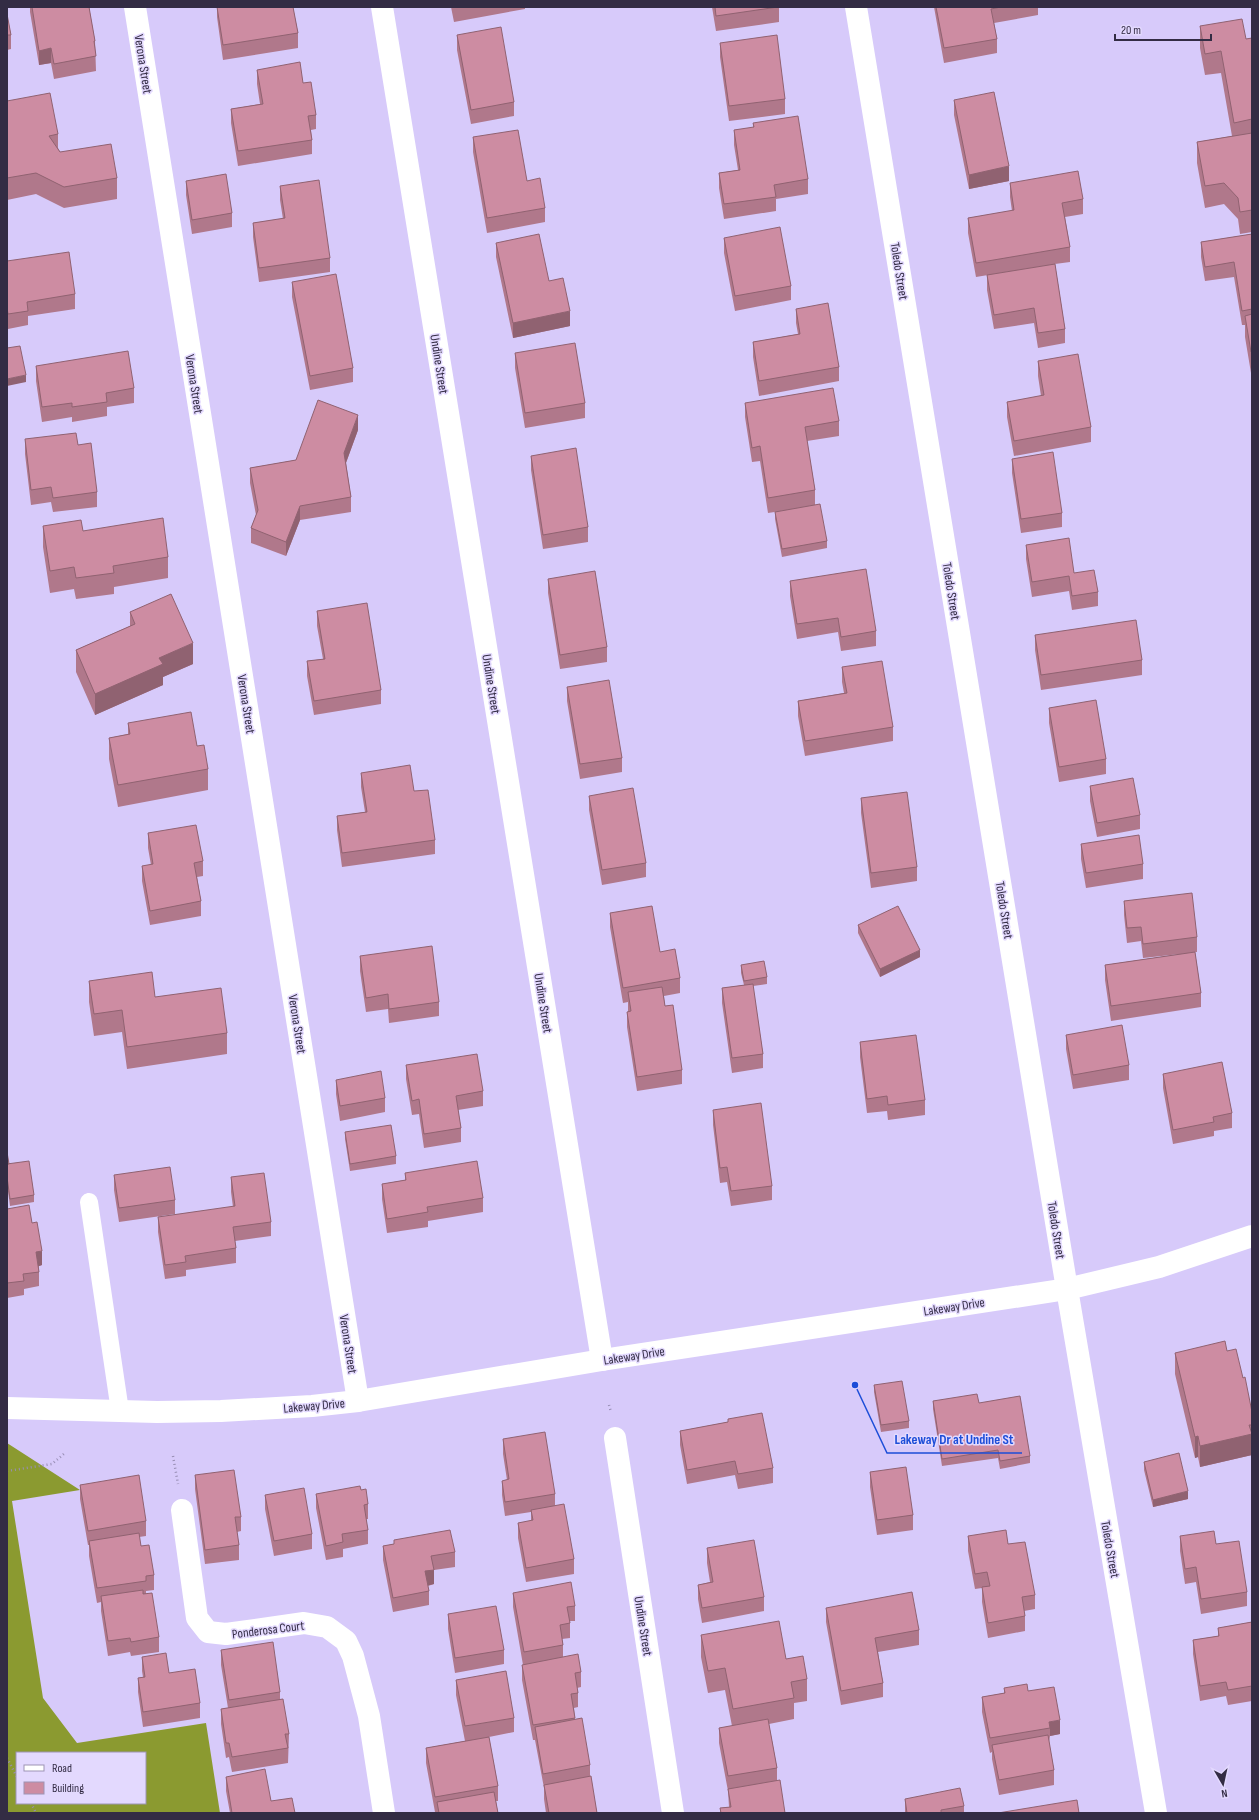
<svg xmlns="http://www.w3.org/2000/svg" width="1259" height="1820" viewBox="0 0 1259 1820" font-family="'Sofia Sans Condensed',sans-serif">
<rect width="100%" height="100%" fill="#d7cafa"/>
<path fill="#8b9a30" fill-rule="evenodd" d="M7 1443 80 1490 12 1501 43 1698 77 1743 206 1723 220 1813H7ZM17 1753H145V1803H17Z"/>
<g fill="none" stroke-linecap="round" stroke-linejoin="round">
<path stroke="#988eb4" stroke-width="2.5" stroke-dasharray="1 3" stroke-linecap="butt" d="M609 1405 611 1412
M173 1456 178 1484
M7 1471 52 1464 65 1453
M7 1758 17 1777
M31 1803 36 1813"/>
<path stroke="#fff" stroke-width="18" d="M89 1202 120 1411"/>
<path stroke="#fff" stroke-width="22" d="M135 7 358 1401
M382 7 602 1360
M856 7 1067 1289 1156 1813
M615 1438 673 1813
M182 1510 197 1618 208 1632 226 1634 304 1623 327 1627 346 1641 353 1656 369 1716 384 1813"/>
<path stroke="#fff" stroke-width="22" d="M7 1408 157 1412 221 1411 312 1406 358 1401 602 1360 1067 1289 1159 1267 1252 1236"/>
</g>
<path fill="#b0788b" d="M30 7H89L95 41 96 71 54 79 51 63 39 65 30 12Z
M217 7H293L298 33V48L223 60 217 17Z
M451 7H525V9L454 22Z
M712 7H779V22L716 31Z
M934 7H1038V15L994 23 997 39V53L944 63Z
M7 14 11 35V49L7 50Z
M1200 26 1246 39 1252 38V232L1240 234 1238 219 1224 204 1205 208 1197 163V142L1232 136 1221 73 1205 75 1200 48Z
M457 35 514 102V116L471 124 457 50Z
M720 43 785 99V114L729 121 720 57Z
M257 70 303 83 316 115V129L311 130 312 140V154L238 166 231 123V109L260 104 257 84Z
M954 100 1009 181 969 189 954 115Z
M7 101 58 134V148L60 152 117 178V199L64 208 36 194 7 200Z
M753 123 808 179V194L776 199V211L724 219 719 188V173L738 170 734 145V130L753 128Z
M473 137 527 181 545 208V222L487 233 473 152Z
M186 181 232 213V227L192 234 186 195Z
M1010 183 1083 199V214L1065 217 1070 247V262L1055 264 1065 329V343L1038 348 1034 323 994 329 987 290V275L994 274 976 277 968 233V218L1012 211 1010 197Z
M280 186 330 258V272L259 282 253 237V223L283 219 280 200Z
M1252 234V373H1251L1245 337V325H1242L1234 277 1205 281 1201 257V242Z
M724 238 791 286V300L735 311 724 253Z
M496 243 549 281 570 326 513 338 496 257Z
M7 261 75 294V309L28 316V325L8 329 7 322Z
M292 282 353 368V382L310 390 292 297Z
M796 309 839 367V381L759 396 753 357V342L798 334 796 323Z
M515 353 585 403V418L525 428 515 368Z
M1038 361 1091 427V442L1014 456 1007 417V402L1041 396 1038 376Z
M36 366 134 388V403L107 407V416L72 422V417L42 422 36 381Z
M745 403 839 421V436L807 441 815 490V505L827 541V548L782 557 775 519V512L794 509 768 513 760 461 752 462 745 417Z
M358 430 346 463 351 497V512L300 520 286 556 251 543V528L256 515 250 483V468L296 460Z
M25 439 97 492V507L53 512 51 502 31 505 25 454Z
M531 456 588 527V542L543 549 531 470Z
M1012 459 1062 513V527L1021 533 1012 473Z
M43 526 83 531 168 557V578L114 587V594L76 599 74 589 50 593 43 547Z
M1026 545 1074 573 1098 592V606L1072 610 1069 591 1032 597 1026 559Z
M548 579 607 647V662L560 669 548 593Z
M790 581 876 631V646L841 651 838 632 797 639 790 596Z
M317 611 381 690V704L314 715 307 676V661L323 659 317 626Z
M130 612 193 664 163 677V685L95 715 76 672V650L130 626Z
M1035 635 1142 660V675L1041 690 1035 650Z
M842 667 893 727V741L805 756 798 716V701L844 693 842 682Z
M567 687 622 758V772L580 779 567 701Z
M1049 708 1106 759V774L1059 782 1049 723Z
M128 723 197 746 208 769V790L118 807 109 759V738L128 734Z
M361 773 435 840V854L342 867 337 830V816L365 812 361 787Z
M1090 786 1140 815V829L1097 837 1090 801Z
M589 796 646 863V877L602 885 589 810Z
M861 798 917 867V881L871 888 861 813Z
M148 833 203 861V876L197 877 201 901V916L150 925 142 881V866L151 865 148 848Z
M1081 844 1143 864V879L1086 888 1081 859Z
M1124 901 1197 937V952H1195L1201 993V1007L1111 1021 1105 980V965L1180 954 1143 958 1141 941 1127 943 1124 915Z
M610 913 660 952 680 978V993L664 996 665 1006 682 1070V1084L637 1091 627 1027V1012H628V1002L623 1003 610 927Z
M858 925 920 957 880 977 858 933Z
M360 956 439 1002V1016L389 1023 388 1009 366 1012 360 971Z
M741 965 767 977V984L753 986 763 1054V1068L732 1073 722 1003V988L744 985 741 973Z
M89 981 155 997 227 1033V1054L127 1069 122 1032 94 1036 89 1002Z
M1066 1035 1129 1065V1080L1073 1089 1066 1049Z
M860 1042 925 1100V1115L888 1120 887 1111 867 1113 860 1057Z
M406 1065 483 1091V1106L458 1110 461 1128V1142L424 1148 419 1114 412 1115 406 1079Z
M1163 1074 1232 1113V1128L1214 1131V1136L1173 1144 1163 1088Z
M336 1080 385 1098V1112L340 1121 336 1094Z
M713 1110 772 1186V1200L731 1206 727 1182 720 1183 713 1125Z
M345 1132 396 1156V1164L350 1171 345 1139Z
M7 1152 9 1164 34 1195V1202L10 1206 7 1184Z
M405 1173 483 1198V1212L428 1221V1227L387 1233 382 1199V1184L405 1180Z
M114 1175 175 1200V1214L119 1222 114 1190Z
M231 1177 271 1222V1236L235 1241 236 1248V1263L186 1270V1276L165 1279 158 1232V1217L233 1207 231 1192Z
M7 1209 32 1223 42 1265 39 1266V1286L24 1289V1295L7 1298Z
M1227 1351 1243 1378 1252 1412V1455L1200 1467 1198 1457 1195 1458 1175 1374V1353Z
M874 1385 909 1421V1428L881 1432 874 1392Z
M933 1401 979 1403 1030 1456V1463L1000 1469 998 1458 942 1466 933 1409Z
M728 1419 773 1468V1483L738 1489 735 1475 687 1484 680 1445V1431L728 1422Z
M503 1439 555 1494V1506L574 1559V1574L526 1582 518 1538V1523L531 1521V1512L505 1516 502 1495V1481L507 1480 503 1454Z
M1144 1462 1188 1499 1153 1507 1144 1470Z
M870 1472 913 1515V1530L877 1535 870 1487Z
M195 1475 241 1517V1531L237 1532 239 1545V1560L205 1564 195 1489Z
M80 1485 146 1521V1536L139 1537 141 1546 154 1575V1590L146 1591V1594L159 1637V1652L131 1656 130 1652 108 1656 101 1611V1602L97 1603 89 1556V1545H88L80 1499Z
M361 1490 368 1504V1519H366L368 1530V1544L343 1549V1557L326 1560 316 1508V1494Z
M265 1495 312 1534V1549L274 1556 265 1509Z
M968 1536 1008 1544 1035 1595V1609L1024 1611 1025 1616V1631L988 1638 982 1602V1588L975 1589 968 1551Z
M1180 1536 1216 1544 1247 1592V1606L1201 1614 1196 1582 1185 1584 1180 1551Z
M394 1540 455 1552V1567L434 1570V1584L428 1586 429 1591V1605L393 1612 383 1560V1546L394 1544Z
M707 1548 764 1597V1611L702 1623 698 1599V1585L710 1582 707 1563Z
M513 1593 575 1606V1621H570V1638L562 1639 563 1645V1657L581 1672V1687L577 1688 578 1693V1707L574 1708 575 1719 590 1765V1776L597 1813H546L544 1799V1788L535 1740H533L522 1680V1665H523L513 1607Z
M826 1608 919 1630V1645L878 1652 883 1683V1697L841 1705 826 1622Z
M448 1614 504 1650V1664L455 1673 448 1629Z
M1252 1622V1701L1228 1705 1226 1696 1200 1701 1193 1654V1640L1218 1636V1628Z
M701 1635 786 1659 807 1679V1701L794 1703V1719L769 1724 777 1768V1781L785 1813H720V1808L729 1807 728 1791 719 1743V1728L732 1726 725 1690 708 1693 701 1657Z
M221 1650 280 1692V1700L289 1734 288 1763 232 1772 229 1757 226 1758 221 1724V1709L228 1708 221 1665Z
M142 1657 200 1703V1718L143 1727 138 1692V1678L143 1677 142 1671Z
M456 1680 514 1718V1732L489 1737 498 1786V1801H496L498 1813H437V1812H435L426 1763V1748L465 1741 456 1695Z
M1004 1688 1028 1691 1060 1734 1050 1736 1049 1742 1054 1770V1785L999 1795 992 1759V1752L990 1753 982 1712V1697L1004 1693Z
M226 1777 271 1801 295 1813H230L226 1791Z
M905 1799 964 1806V1813H905Z"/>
<path fill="#906271" d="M51 48V63L39 65V51Z
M1009 166V181L969 189V175Z
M570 311V326L513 338V323Z
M26 375V382L7 386V379Z
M358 415V430L344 468V453Z
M300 506V520L286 556V542Z
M193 643V664L163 677V685L95 715V694L159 658Z
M920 950V957L880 977V969Z
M42 1251V1265L36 1267V1252Z
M1252 1434V1455L1200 1467V1446Z
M1198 1436V1457L1195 1458V1437Z
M1188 1491V1499L1153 1507V1500Z
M434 1570V1584L425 1586V1571Z
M1060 1720V1734L1050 1736V1728L1049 1722Z"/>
<path fill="#cd8ca2" stroke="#906271" d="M32 7H89L95 41H94L96 56 54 64 51 48 39 51Z
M217 7H293L298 33 223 45Z
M715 7H778L716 16Z
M936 7H1001L991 9 997 39 944 48Z
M7 14 11 35H7Z
M1242 19 1246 39 1252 38V119L1234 123 1221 51 1205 54 1200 26Z
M501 27 514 102 471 110 457 35Z
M777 35 785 99 729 106 720 43Z
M300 62 303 83 311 82 316 115 308 116 312 140 238 151 231 109 263 104 257 70Z
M994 92 1009 166 969 175 954 100Z
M50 93 58 134 49 136 60 152 111 144 117 178 64 187 36 173 7 178V101Z
M798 116 808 179 774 185 776 197 724 204 719 173 740 170 734 130 754 127 753 123Z
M518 130 527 181 540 178 545 208 487 218 473 137Z
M1252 133V210L1240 212 1238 198 1224 183 1205 186 1197 142Z
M1078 171 1083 199 1062 203 1070 247 976 263 968 218 1014 210 1010 183Z
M226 174 232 213 192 220 186 181Z
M319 180 330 258 259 268 253 223 285 218 280 186Z
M780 227 791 286 735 296 724 238Z
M539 234 549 281 563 278 570 311 513 323 496 243Z
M1252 234V309L1242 311 1234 262 1205 267 1201 242Z
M69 252 75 294 27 302 28 311 8 314 7 308V261Z
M1055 264 1065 329 1038 333 1034 308 994 315 987 275Z
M336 274 353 368 310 376 292 282Z
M828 303 839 367 759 381 753 342 800 334 796 309Z
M1252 314V352H1251L1245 316Z
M575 343 585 403 525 413 515 353Z
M20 346 26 375 7 379V348Z
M128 351 134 388 106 393 107 402 72 407V403L42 407 36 366Z
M1078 354 1091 427 1014 441 1007 402 1044 395 1038 361Z
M833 388 839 421 805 427 815 490 768 498 760 446 752 448 745 403Z
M318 400 358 415 344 453 351 497 300 506 286 542 251 528 258 510 250 468 296 460Z
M76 433 78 445 91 443 97 492 53 498 51 487 31 490 25 439Z
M576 448 588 527 543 535 531 456Z
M1053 452 1062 513 1021 519 1012 459Z
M820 504 827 541 782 549 775 512Z
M163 518 168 557 113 566 114 573 76 578 74 567 50 571 43 526 81 520 83 531Z
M1069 538 1074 573 1094 570 1098 592 1072 596 1069 576 1032 582 1026 545Z
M866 569 876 631 841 637 838 618 797 624 790 581Z
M595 571 607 647 560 655 548 579Z
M171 594 193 643 159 658 163 664 95 694 76 650 135 624 130 612Z
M367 603 381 690 314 701 307 661 325 659 317 611Z
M1136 620 1142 660 1041 675 1035 635Z
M882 661 893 727 805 741 798 701 847 693 842 667Z
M609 680 622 758 580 764 567 687Z
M1096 700 1106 759 1059 767 1049 708Z
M191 712 197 746 204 745 208 769 118 785 109 738 130 734 128 723Z
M410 765 414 791 428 790 435 840 342 853 337 816 367 812 361 773Z
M1133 778 1140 815 1097 823 1090 786Z
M633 788 646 863 602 870 589 796Z
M907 792 917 867 871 873 861 798Z
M196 825 203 861 194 863 201 901 150 911 142 866 153 864 148 833Z
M1139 835 1143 864 1086 873 1081 844Z
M1192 893 1197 937 1143 944 1141 927 1127 928 1124 901Z
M652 906 660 952 675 949 680 978 623 988 610 913Z
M898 906 920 950 880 969 858 925Z
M432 946 439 1002 389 1009 388 994 366 998 360 956Z
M1195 952 1201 993 1111 1006 1105 965Z
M764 961 767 977 744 981 741 965Z
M152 972 155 997 221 988 227 1033 127 1047 122 1010 94 1014 89 981Z
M753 984 763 1054 732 1058 722 988Z
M662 987 665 1006 673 1005 682 1070 637 1077 627 1012 631 1011 628 992Z
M1122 1025 1129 1065 1073 1075 1066 1035Z
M916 1035 925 1100 888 1105 887 1096 867 1099 860 1042Z
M477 1054 483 1091 456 1096 461 1128 424 1134 419 1099 412 1101 406 1065Z
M1222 1062 1232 1113 1213 1117 1214 1122 1173 1130 1163 1074Z
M381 1071 385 1098 340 1106 336 1080Z
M761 1103 772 1186 731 1191 727 1167 720 1168 713 1110Z
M391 1125 396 1156 350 1164 345 1132Z
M7 1152 9 1164H7Z
M29 1161 34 1195 10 1199 7 1177V1164Z
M477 1161 483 1198 427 1207 428 1212 387 1219 382 1184 406 1180 405 1173Z
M170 1167 175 1200 119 1208 114 1175Z
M264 1173 271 1222 233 1227 236 1248 185 1256 186 1262 165 1265 158 1217 235 1206 231 1177Z
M29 1205 32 1223 37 1222 42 1251 36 1252 39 1272 23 1274 24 1281 7 1283V1209Z
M1225 1341 1227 1351 1236 1349 1243 1378 1245 1377 1252 1412V1425H1249L1252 1434 1200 1446 1198 1436 1195 1437 1175 1353Z
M902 1381 909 1421 881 1425 874 1385Z
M977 1394 979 1403 1020 1396 1030 1456 1000 1461 998 1450 942 1459 933 1401Z
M762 1413 773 1468 738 1474 735 1461 687 1470 680 1431 728 1422V1419Z
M545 1432 555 1494 505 1502 502 1481 509 1479 503 1439Z
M1179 1453 1188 1491 1153 1500 1144 1462Z
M906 1467 913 1515 877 1520 870 1472Z
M234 1470 241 1517H235L239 1545 205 1550 195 1475Z
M139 1475 146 1521 88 1531 80 1485Z
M360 1486 361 1490 366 1489 368 1504 364 1505 368 1530 342 1534 343 1542 326 1546 316 1494Z
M304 1488 312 1534 274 1541 265 1495Z
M564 1504 574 1559 526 1568 518 1523 533 1520 531 1510Z
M450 1530 455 1552 431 1556 434 1570 425 1571 429 1591 393 1598 383 1546 394 1544V1540Z
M1006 1530 1008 1544 1025 1542 1035 1595 1022 1597 1025 1616 988 1623 982 1587 990 1586 987 1572 975 1574 968 1536Z
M1214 1531 1216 1544 1239 1541 1247 1592 1201 1599 1196 1567 1185 1569 1180 1536Z
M139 1533 141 1546 149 1545 154 1575 146 1576V1581L97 1588 89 1541Z
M754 1540 764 1597 702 1608 698 1585 713 1582 707 1548Z
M571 1582 575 1606 567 1607 570 1623 560 1625 563 1645 524 1652 513 1593Z
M143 1590V1594L152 1593 159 1637 131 1642 130 1638 108 1641 101 1596Z
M912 1592 919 1630 875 1638 883 1683 841 1691 826 1608Z
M496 1606 504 1650 455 1658 448 1614Z
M779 1621 786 1659 803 1656 807 1679 791 1682 794 1698 733 1709 725 1668 708 1671 701 1635Z
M1252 1622V1686L1228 1690 1226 1682 1200 1686 1193 1640 1219 1636 1218 1628Z
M273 1642 280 1692 229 1700 221 1650Z
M166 1653 169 1673 195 1669 200 1703 143 1712 138 1678 145 1677 142 1657Z
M578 1654 581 1672 575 1673 578 1693 571 1694 575 1718 533 1725 522 1665Z
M506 1671 514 1718 465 1726 456 1680Z
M1027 1684 1028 1691 1054 1687 1060 1720 1049 1722 1050 1728 990 1738 982 1697 1005 1693 1004 1688Z
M283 1699 289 1734H285L288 1748 232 1757 229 1743H226L221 1709Z
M582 1718 590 1765 543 1774 535 1727Z
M768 1719 777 1768 728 1776 719 1728Z
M1048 1735 1054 1770 999 1780 992 1745Z
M489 1737 498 1786 435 1797 426 1748Z
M265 1769 271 1801 292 1798 295 1813H232L226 1777Z
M591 1776 597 1813H549L544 1785Z
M780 1780 785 1813H721L720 1808 731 1807 728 1789Z
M960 1788 964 1806 941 1810V1813H907L905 1799Z
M494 1792 498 1813H439L437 1802Z
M1077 1800 1079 1813H998Z"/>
<g text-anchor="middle" stroke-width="3" stroke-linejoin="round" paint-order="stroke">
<g font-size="13" fill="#332c44" stroke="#e3d9fe">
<text transform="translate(144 64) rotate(81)" y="5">Verona Street</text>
<text transform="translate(900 271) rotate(81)" y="5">Toledo Street</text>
<text transform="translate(440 364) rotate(81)" y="5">Undine Street</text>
<text transform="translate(195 384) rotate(81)" y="5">Verona Street</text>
<text transform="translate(952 591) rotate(81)" y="5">Toledo Street</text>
<text transform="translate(492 684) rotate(81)" y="5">Undine Street</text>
<text transform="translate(247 704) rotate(81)" y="5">Verona Street</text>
<text transform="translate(1005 910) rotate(81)" y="5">Toledo Street</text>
<text transform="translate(544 1003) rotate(81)" y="5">Undine Street</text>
<text transform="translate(298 1024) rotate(81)" y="5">Verona Street</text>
<text transform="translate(1057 1230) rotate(81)" y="5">Toledo Street</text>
<text transform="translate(954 1306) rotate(-9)" y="5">Lakeway Drive</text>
<text transform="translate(349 1344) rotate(81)" y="5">Verona Street</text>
<text transform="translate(634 1355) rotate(-9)" y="5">Lakeway Drive</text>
<text transform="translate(314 1405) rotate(-5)" y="5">Lakeway Drive</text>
<text transform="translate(1111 1549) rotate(80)" y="5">Toledo Street</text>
<text transform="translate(644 1626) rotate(81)" y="5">Undine Street</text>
<text transform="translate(268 1629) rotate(-7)" y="5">Ponderosa Court</text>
</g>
</g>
<path fill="none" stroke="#1d4ed8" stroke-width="1.5" d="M855 1385L887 1453H1022"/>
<circle fill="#1d4ed8" stroke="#e3d9fe" stroke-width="1.5" cx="855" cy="1385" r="4"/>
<g font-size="14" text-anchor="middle" font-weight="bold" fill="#1d4ed8" stroke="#e3d9fe" stroke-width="3" stroke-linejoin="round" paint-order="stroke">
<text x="954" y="1444">Lakeway Dr at Undine St</text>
</g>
<rect width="1259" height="1820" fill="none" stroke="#332c44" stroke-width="16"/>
<rect x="16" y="1752" width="130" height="52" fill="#e3d9fe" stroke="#9d94b4"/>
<rect x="24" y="1765" width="20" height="6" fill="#ffffff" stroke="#9d94b4"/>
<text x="52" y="1772" font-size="12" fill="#332c44">Road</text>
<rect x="24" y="1782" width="20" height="12" fill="#cd8ca2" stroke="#9d94b4"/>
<text x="52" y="1792" font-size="12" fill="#332c44">Building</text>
<g transform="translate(1223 1784) rotate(171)" stroke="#e3d9fe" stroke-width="3" paint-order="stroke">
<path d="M0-3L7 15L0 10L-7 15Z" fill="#332c44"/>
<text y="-6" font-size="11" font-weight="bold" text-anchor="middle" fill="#332c44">N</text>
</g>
<path d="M1115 34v6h96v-6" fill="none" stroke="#332c44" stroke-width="2"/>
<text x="1121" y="34" font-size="12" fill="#332c44" stroke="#e3d9fe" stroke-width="3" paint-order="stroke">20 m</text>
</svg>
